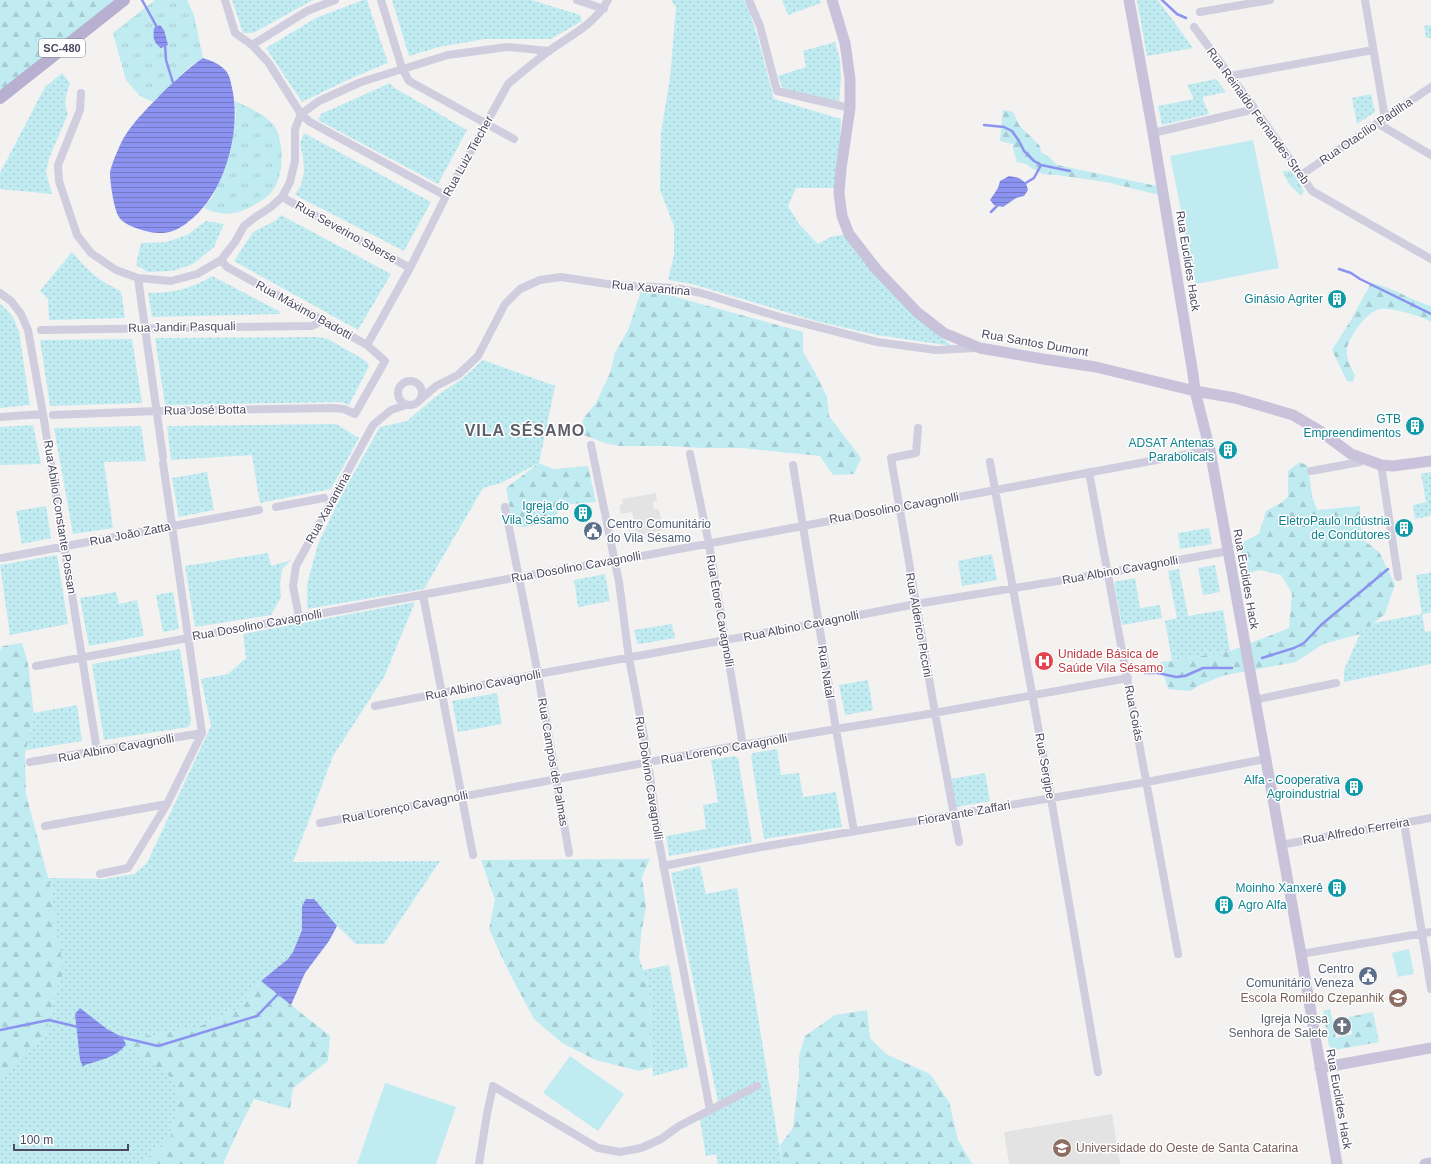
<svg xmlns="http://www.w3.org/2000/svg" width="1431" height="1164" viewBox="0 0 1431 1164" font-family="Arial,sans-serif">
<defs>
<pattern id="grass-dots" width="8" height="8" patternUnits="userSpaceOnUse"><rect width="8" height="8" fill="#bfebf1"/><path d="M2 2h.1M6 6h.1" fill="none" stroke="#a6cbd1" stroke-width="1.8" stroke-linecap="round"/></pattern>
<pattern id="forest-firs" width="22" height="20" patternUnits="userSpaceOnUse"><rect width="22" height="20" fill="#bfebf1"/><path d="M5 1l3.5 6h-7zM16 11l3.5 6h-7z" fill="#a6cbd1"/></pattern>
<pattern id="park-tufts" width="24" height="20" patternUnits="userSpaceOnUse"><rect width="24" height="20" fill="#bfebf1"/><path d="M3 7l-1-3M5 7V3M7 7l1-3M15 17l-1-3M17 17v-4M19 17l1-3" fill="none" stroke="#a6cbd1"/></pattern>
<pattern id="water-rules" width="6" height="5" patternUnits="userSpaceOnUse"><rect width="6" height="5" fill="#8b92ef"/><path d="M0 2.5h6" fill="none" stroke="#7479c5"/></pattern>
</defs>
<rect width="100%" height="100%" fill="#f3f2f1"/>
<path fill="#e4e3e3" d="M656 493 657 501 653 502 654 509H659L663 530 654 532 655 537 646 539 645 534 636 536 632 512 621 514 619 505 623 504 622 499Z
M1112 1114 1120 1164H1009L1004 1132Z"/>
<path fill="url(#grass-dots)" d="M232 0H313L253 33H243Z
M363 0H367L388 63 354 77 302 102 266 48 316 18Z
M392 0H531L580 15 582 21 551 39H485L439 47 409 56Z
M671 0H744L747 4 757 35 774 99 841 119 839 169 834 188H796L788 206 799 224 818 244 833 236 846 235 914 315 952 346 877 335 816 321 692 284 668 280 674 255V226L660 190 661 133 670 78 676 7Z
M782 0H820L821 3 788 15Z
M1137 0H1158L1193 48 1147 56Z
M1431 25V38H1426L1424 26Z
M835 42 840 60 841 79 839 103 783 89 778 76 806 67 803 51Z
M62 73 70 83C66 95 63 103 68 114L49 158 46 173 52 194 0 189V173L45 87Z
M1216 79 1226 92 1202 97 1209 114 1162 125 1158 106 1194 99 1187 85Z
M390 83 393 87 467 130 438 184 318 120 321 114Z
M1371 94 1375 112 1357 124 1352 98Z
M304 133 431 202 404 251 295 195 301 185 304 172 303 157 300 144Z
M281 215 391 274 358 330 234 261 253 232 275 221Z
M206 221 224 224 214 247 193 264 172 271 148 272 136 265 141 243 167 242 187 235Z
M72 252C90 272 97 280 121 291L125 318 49 320 48 299 40 291Z
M212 276 279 311 280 314 152 317 148 293C172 293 192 289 212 276Z
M0 304 4 307 13 317 19 332 30 405 0 408Z
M317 337 328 339 366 361 369 366 349 405 341 402 165 405 155 338Z
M132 339 142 403 50 406 40 340Z
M483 360 555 386 539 463 501 483 483 488 424 589 307 609V584L318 544 342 494 380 427 407 421 435 397 463 378Z
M336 424 359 438 331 489 260 503 252 455 171 460 167 426Z
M33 425 41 464 0 465V427Z
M141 426 146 461 104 462 113 528 73 534 54 428Z
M207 472 214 510 179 517 172 478Z
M1431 472V516L1415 519 1413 505 1426 502 1421 474Z
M46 506 51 538 22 544 16 511Z
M1209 528 1212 544 1180 549 1178 533Z
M268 553 271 566 291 560 282 569 280 584 281 597 271 615 195 627 185 566Z
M992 554 997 580 962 586 958 561Z
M57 555 68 624 10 635 0 565Z
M1215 565 1220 592 1203 595 1198 568Z
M1179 569 1188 616 1223 610 1230 651 1172 661 1165 621 1177 618 1168 571Z
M1431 573V613L1422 614 1425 632 1431 631V664L1344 682V670L1360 634 1374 623 1422 614 1416 575Z
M605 574 610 601 578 607 574 580Z
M1135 578 1140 608 1160 605 1162 618 1122 625 1114 582Z
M116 592 119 604 137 600 144 636 89 646 80 598Z
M173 592 179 629 163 632 156 595Z
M415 602 384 677 333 756 293 862 440 861 384 944H356L337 926 302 906V930L293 952 288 959 261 981 236 1010 200 1026 155 1035 122 1037 126 1044 177 1081 179 1105 170 1138 141 1164H0V1080C14 1064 26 1046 45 1037L56 990 62 976 51 889 48 878 104 879 134 874 147 863 211 726 201 679 228 674 246 658 243 634Z
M672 624 675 638 639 644 637 643 634 630Z
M180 649 191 721 189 727 104 740 92 664Z
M868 680 873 710 845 715 839 685Z
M497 693 502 724 458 732 452 701Z
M77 705 82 741 26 750 34 717V713Z
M777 749 781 775 799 773 803 797 836 792 842 827 764 839 751 756 753 753Z
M735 756 738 758 752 842 669 856 666 836 706 829 703 805 718 802 711 760Z
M985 773 990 801 956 807 951 779Z
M700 866 706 894 737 888 782 1164H718L716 1154 706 1156 700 1120 719 1107 671 873Z
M669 965 688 1067 653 1076 650 1034 651 1004 647 981 643 970Z"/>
<path fill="url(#forest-firs)" d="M0 0H115L0 91Z
M1003 110 1013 112 1019 125 1040 146 1041 152 1049 157 1057 165 1157 186 1159 195 1106 182 1057 175 1043 174 1033 169 1026 164 1017 162 1013 149V144L1000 141Z
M1371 283C1393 287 1410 300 1431 306V322C1422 316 1391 307 1380 309 1367 311 1350 336 1347 348 1345 356 1351 368 1355 375L1353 382 1347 381 1332 350 1351 320Z
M641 291 661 293 803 332V352L816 374 827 397 829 416 861 458 854 474 833 475 820 456 742 448H704L667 446H619L605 443 581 434 583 419 596 403 610 373 615 353 629 328Z
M1300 462 1308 466 1312 496 1317 510 1360 506V525L1365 541 1379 552 1395 584 1385 614 1360 634 1323 644 1296 662 1225 675 1200 685 1190 691 1168 689 1160 662 1172 661 1230 651 1289 628 1292 593 1281 575 1260 570 1245 574 1239 544 1259 534 1266 511 1281 503 1288 497V471Z
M539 463 553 469 588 466 596 502 571 504 561 508 552 521 524 527 513 526 506 488Z
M22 643 28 664 34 716 25 754 26 794 51 889 62 961V976L56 990 45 1037C25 1046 15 1065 0 1080V650L3 646Z
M650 859 642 877 646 907 641 934 639 958 647 981 651 1004 650 1034 652 1067 639 1071 596 1060 562 1043 534 1019 507 968 489 929 495 900 481 860Z
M261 981 330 1036 328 1061 293 1088 290 1109 254 1099 237 1133 223 1164H141L170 1138 179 1105 177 1082 126 1044 122 1037 155 1035 200 1026 236 1010Z
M1330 1009 1336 1038 1352 1034 1349 1017 1373 1012 1379 1042 1335 1050 1329 1046 1323 1011Z
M867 1010 870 1038 886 1054 930 1074 949 1102 958 1140 972 1164H782L780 1145 793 1128 799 1075V1056L805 1036 835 1015Z"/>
<path fill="url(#park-tufts)" d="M155 0H187L194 15 203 58 189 67 153 102 140 96 126 80 113 33Z
M235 101C248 107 262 113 272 123 278 129 279 138 281 146 283 162 281 183 269 195 266 198 262 200 259 202 241 214 223 218 204 208L213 196 230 150 236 117Z
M1282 171H1292L1304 191 1301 196 1289 184Z"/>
<path fill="#bfebf1" d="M1253 140 1279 268 1196 284 1170 156Z
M1409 949 1414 974 1398 977 1392 953Z
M570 1056 624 1094 598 1131 543 1093Z
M385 1083 456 1107 436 1164H357Z"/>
<path fill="url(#water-rules)" d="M160 25 164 30 168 45 161 48C153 42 153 38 154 28Z
M203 58C212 61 220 64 226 71 230 76 231 83 232 88 242 131 224 196 188 222 181 228 173 232 163 233 152 234 125 227 119 217 114 210 110 182 110 173 111 165 119 147 123 139 134 120 151 105 166 89 180 77 188 68 203 58Z
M1009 176 1019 178 1026 183 1028 190 1024 196 1016 198 1003 207 994 205 990 200 998 188 1000 181Z
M306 899H314L337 926 329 941 305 973 291 1005 261 981 288 959 293 952 302 930V906Z
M80 1008 107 1029 122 1037 126 1044C118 1057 100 1060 85 1065L83 1067 80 1060 75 1014Z"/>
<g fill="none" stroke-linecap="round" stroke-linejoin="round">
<path stroke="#8b92ef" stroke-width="2.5" d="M142 0 158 29
M1162 0 1177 14 1186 18
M165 44 166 60 174 86
M984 125 1004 127 1012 131 1019 141 1024 151 1034 161 1041 165 1070 171
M1024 184 1034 178 1041 165
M991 212 999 204
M1339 269 1351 273 1360 279 1431 314
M1262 658 1294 648 1304 643 1321 625 1388 569
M1145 673H1158L1176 677 1185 676 1203 668H1232
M0 1030 49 1020 78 1027
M120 1037 158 1046 257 1016 279 993"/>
<path stroke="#d0cdde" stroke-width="8" d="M225 0 235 33 252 45 268 62 301 114 310 122 446 196
M381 0 402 68 409 81 514 139
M577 0 604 9
M749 0 760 26 777 91 850 108
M1365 0 1385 118
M1200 12 1270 0
M1194 27 1255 109 1312 191 1431 259
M252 45 307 11 335 0
M1230 76 1373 50
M81 93 80 110 58 165 59 181 77 235 91 253 116 270 138 278 171 281 197 274 221 260 235 242 244 226 254 218 271 207 282 197 290 182 295 161V129L301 114 319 101 361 82 448 55 507 47 549 51
M1377 123 1431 155
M1153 133 1255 109
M1301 175 1431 87
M282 197 410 268
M138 278 163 457
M0 293 11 301 21 314 28 330 43 414 97 751
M41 330 312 326 322 321
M367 345 410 268 446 196 508 84C521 73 534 62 549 51 571 35 594 25 608 0
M398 393a12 12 0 1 1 24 0a12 12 0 1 1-24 0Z
M421 399 436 386 458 375 478 356 505 304 520 289 540 280 561 277 614 285 676 288 701 293 783 318 877 342 936 350 977 348
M53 415 156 411 334 408 344 409 355 414 385 361 367 345 227 267 221 260
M0 417 43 414
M918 428 916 453 891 458 935 713 959 842
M591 445 619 582 629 658 646 747 659 842 710 1110
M690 454 709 544 743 746
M990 462 1051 798 1098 1072
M163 463 202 733
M793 465 836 729 854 831
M1381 465 1398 577
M1311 471 1360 462 1363 458
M1089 472 1178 954
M276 507 324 498
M505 507 538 674 569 853
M2 558 259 510
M423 595 473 855
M299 617 293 586 296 566 373 425 391 410 406 405
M36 666 519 577 615 561 1210 450
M1254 700 1336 683
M375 706 538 674 808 625 916 604 1107 573 1228 551
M30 762 202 733
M1404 822 1431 989
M320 823 730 747 836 729 923 715 1128 678
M45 826 167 804
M1280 845 1431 818
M663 866 761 847 1147 782 1265 759
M100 874 128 868 167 804 202 733
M1301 954 1431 932
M479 1164 487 1114 493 1086 598 1148 620 1152 641 1148 661 1139 679 1126 757 1086"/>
<path stroke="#c8c3da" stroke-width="11" d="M832 0 845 43 850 79V108L841 169 839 193 842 216 849 234 877 270 917 312 944 333 980 348 1043 359 1096 367 1195 391 1235 398 1293 415 1320 431 1351 454 1381 465 1393 466 1431 461
M1129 0 1153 133 1193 374 1195 391 1210 450 1301 954 1337 1164
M1320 1068 1431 1048
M1425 1164 1431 1163"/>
<path stroke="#b7b0d0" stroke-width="12" d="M0 98 124 0"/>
</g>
<defs>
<g id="building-disc" transform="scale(1)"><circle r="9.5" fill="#0f9aa8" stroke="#fff"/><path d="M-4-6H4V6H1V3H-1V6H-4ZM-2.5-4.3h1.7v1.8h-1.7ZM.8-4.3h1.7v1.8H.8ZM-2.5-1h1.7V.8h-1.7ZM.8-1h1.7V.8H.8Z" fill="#fff"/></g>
<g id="civic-disc" transform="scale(1)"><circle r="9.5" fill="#5c6f8a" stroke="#fff"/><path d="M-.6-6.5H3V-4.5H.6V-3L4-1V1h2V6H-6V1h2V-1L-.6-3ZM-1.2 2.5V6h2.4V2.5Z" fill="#fff"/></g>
<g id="hospital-disc" transform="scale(1)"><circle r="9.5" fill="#e0444e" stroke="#fff"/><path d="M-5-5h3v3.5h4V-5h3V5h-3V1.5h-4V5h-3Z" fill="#fff"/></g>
<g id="school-disc" transform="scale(1)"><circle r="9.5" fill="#8d6e63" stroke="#fff"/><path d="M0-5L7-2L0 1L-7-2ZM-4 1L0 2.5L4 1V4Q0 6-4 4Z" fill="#fff"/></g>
<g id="church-disc" transform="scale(1)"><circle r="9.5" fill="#6b7280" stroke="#fff"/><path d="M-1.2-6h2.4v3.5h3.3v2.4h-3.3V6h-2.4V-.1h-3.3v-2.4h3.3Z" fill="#fff"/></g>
<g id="university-disc" transform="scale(1)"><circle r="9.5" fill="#8d6e63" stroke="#fff"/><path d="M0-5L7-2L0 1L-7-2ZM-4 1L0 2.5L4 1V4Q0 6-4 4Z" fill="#fff"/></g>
</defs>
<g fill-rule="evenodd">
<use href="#building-disc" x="1337" y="299"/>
<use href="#building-disc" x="1415" y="426"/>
<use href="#building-disc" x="1228" y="450"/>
<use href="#building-disc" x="583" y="513"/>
<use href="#building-disc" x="1404" y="528"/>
<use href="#civic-disc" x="593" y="531"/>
<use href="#hospital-disc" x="1044" y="661"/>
<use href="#building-disc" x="1354" y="787"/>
<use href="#building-disc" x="1337" y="888"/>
<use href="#building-disc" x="1224" y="905"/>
<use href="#civic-disc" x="1368" y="976"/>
<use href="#school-disc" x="1398" y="998"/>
<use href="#church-disc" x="1342" y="1026"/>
<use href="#university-disc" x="1062" y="1148"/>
</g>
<g text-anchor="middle" stroke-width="3" stroke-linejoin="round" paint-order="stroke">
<rect fill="#fff" stroke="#827f8f" stroke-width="1" x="39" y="39" width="46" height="18" rx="3"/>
<g font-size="11" font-weight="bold" fill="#4c485f">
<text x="62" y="52">SC-480</text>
</g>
<g font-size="12" fill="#4c485f" stroke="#fff">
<text transform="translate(1258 116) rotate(54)" y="4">Rua Reinaldo Fernandes Streb</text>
<text transform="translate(1366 131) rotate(-34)" y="4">Rua Otacílio Padilha</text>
<text transform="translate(468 156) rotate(-61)" y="4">Rua Luiz Tiecher</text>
<text transform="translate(346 232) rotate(29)" y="4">Rua Severino Sberse</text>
<text transform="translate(1188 261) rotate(81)" y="4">Rua Euclides Hack</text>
<text transform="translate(651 288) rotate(5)" y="4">Rua Xavantina</text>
<text transform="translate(304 310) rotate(29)" y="4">Rua Máximo Badotti</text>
<text transform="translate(182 327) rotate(-1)" y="4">Rua Jandir Pasquali</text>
<text transform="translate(1035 343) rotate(10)" y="4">Rua Santos Dumont</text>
<text transform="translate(205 410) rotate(-1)" y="4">Rua José Botta</text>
<text transform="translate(328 508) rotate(-61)" y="4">Rua Xavantina</text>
<text transform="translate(894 508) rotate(-10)" y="4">Rua Dosolino Cavagnolli</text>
<text transform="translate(60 517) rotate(81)" y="4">Rua Abilio Constante Possan</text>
<text transform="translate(130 534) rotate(-11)" y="4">Rua João Zatta</text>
<text transform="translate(576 567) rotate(-10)" y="4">Rua Dosolino Cavagnolli</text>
<text transform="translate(1120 570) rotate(-10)" y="4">Rua Albino Cavagnolli</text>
<text transform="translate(1246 579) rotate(80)" y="4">Rua Euclides Hack</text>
<text transform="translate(720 611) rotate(80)" y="4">Rua Étore Cavagnolli</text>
<text transform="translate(257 625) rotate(-10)" y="4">Rua Dosolino Cavagnolli</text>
<text transform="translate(919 625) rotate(80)" y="4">Rua Alderico Piccini</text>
<text transform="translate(801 626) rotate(-11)" y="4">Rua Albino Cavagnolli</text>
<text transform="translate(826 672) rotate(81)" y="4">Rua Natal</text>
<text transform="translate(483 685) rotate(-11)" y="4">Rua Albino Cavagnolli</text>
<text transform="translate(1134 713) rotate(79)" y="4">Rua Goiás</text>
<text transform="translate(116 748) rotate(-10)" y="4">Rua Albino Cavagnolli</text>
<text transform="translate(724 749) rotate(-10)" y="4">Rua Lorenço Cavagnolli</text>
<text transform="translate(553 762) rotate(80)" y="4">Rua Campos de Palmas</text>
<text transform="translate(1045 766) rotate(80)" y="4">Rua Sergipe</text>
<text transform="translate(649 778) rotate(81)" y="4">Rua Dolvino Cavagnolli</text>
<text transform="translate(405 807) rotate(-11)" y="4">Rua Lorenço Cavagnolli</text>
<text transform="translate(964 813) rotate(-10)" y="4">Fioravante Zaffari</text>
<text transform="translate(1356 831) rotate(-10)" y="4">Rua Alfredo Ferreira</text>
<text transform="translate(1339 1099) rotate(80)" y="4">Rua Euclides Hack</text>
</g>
<g font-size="12" fill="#0d838f" stroke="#fff" text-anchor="end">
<text x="1323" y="303">Ginásio Agriter</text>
<text x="1401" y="423">GTB<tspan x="1401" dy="14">Empreendimentos</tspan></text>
<text x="1214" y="447">ADSAT Antenas<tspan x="1214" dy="14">Parabolicals</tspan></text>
<text x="569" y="510">Igreja do<tspan x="569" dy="14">Vila Sésamo</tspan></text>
<text x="1390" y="525">EletroPaulo Indústria<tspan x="1390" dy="14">de Condutores</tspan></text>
<text x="1340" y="784">Alfa - Cooperativa<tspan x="1340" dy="14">Agroindustrial</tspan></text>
<text x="1323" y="892">Moinho Xanxerê</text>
<text x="1238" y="909" text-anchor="start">Agro Alfa</text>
</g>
<g font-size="12" fill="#4e5e75" stroke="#fff" text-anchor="start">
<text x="607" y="528">Centro Comunitário<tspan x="607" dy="14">do Vila Sésamo</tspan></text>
<text x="1354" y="973" text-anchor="end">Centro<tspan x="1354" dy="14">Comunitário Veneza</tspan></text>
</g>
<g font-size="12" fill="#be3a42" stroke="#fff" text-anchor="start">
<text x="1058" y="658">Unidade Básica de<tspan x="1058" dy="14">Saúde Vila Sésamo</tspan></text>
</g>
<g font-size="12" fill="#785e54" stroke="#fff" text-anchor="end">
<text x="1384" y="1002">Escola Romildo Czepanhik</text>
<text x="1076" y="1152" text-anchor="start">Universidade do Oeste de Santa Catarina</text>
</g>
<g font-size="12" fill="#5b616d" stroke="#fff" text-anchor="end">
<text x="1328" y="1023">Igreja Nossa<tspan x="1328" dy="14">Senhora de Salete</tspan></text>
</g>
<g font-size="16" font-weight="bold" letter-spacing="1" fill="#5f5d66" stroke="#fff">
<text x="525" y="436">VILA SÉSAMO</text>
</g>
</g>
<path d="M14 1144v6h114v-6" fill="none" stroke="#4c485f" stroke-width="2"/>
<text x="20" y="1144" font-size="12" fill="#4c485f" stroke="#ffffff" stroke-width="3" paint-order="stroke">100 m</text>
</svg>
